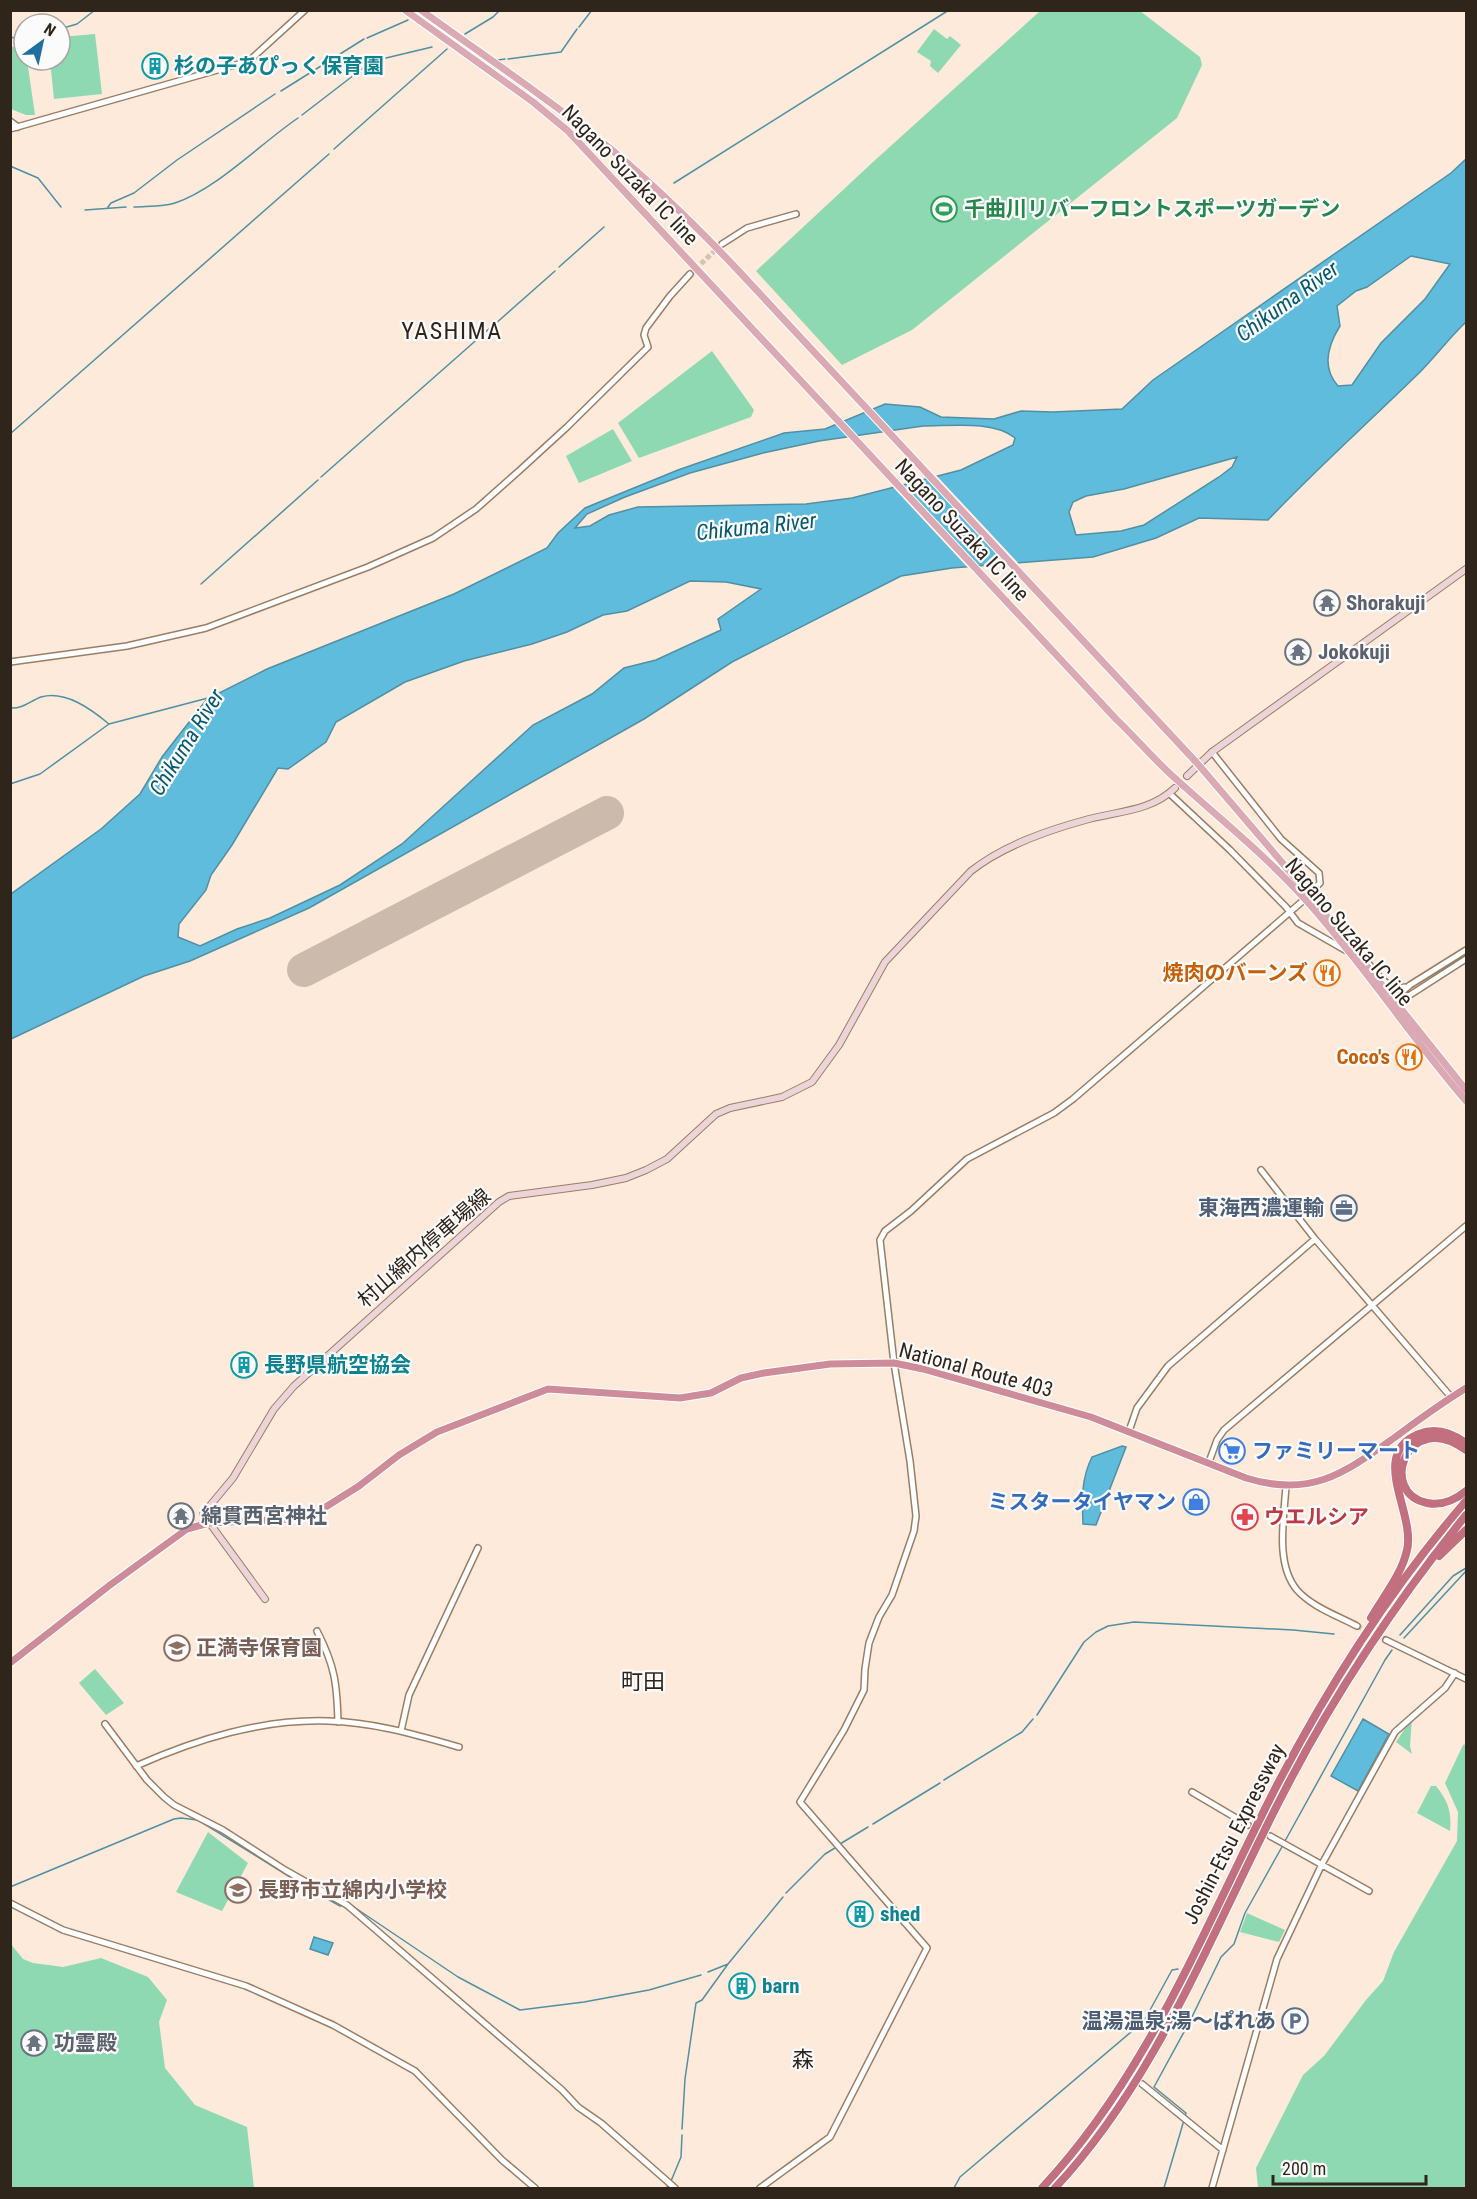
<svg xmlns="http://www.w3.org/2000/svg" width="1477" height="2199" viewBox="0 0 1477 2199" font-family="'Roboto Condensed','Noto Sans JP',sans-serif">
<rect width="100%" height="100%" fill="#fdeada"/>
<path fill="#8ed9b2" d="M1040 11H1140L1200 57 1202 65 1177 118 912 330 842 365 756 271 873 162Z
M934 29 947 39 950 36 961 45 938 73 930 66 931 61 917 52Z
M95 34 102 94 54 99 50 60H60V37Z
M24 45V60H27L35 115H26L11 109V47Z
M712 351 754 410 751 417 639 458 618 423Z
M613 429 632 461 579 483 566 456Z
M95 1669 124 1703 106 1715 79 1683Z
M1412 1718 1410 1746 1412 1754 1396 1742Z
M1466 1744V2188H1258L1256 2168 1303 2075 1324 2056 1366 2000 1383 1981 1394 1952 1457 1841 1458 1812 1445 1783 1463 1745Z
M1431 1786H1436C1448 1801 1452 1812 1450 1831L1417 1813Z
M208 1832 248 1863 222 1911 176 1892Z
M1247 1913 1285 1930 1279 1942 1240 1932Z
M10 1943 23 1959 33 1963 63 1967 101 1958 148 1977 167 2000 159 2022 165 2068 195 2105 247 2127 254 2188H11Z"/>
<path fill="#5fbcdd" stroke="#518fa3" stroke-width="1.5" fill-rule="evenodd" d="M1466 159V322C1449 338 1436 356 1419 373 1369 422 1316 469 1268 520L1199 518 1156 538 1093 557 952 568 901 576 732 662 644 719 309 908 190 961 144 976 11 1039V894L101 829 140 794 162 757 207 699 267 669 454 594 547 548 558 533 585 508 678 470 784 433 825 429 885 404 920 407 941 417 994 419 1021 411 1053 412 1122 409 1153 380 1451 173ZM1411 256 1450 264 1425 299 1381 343 1352 385 1338 386C1321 367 1328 345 1340 326L1337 306 1356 291 1367 287ZM923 426C950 426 994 420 1015 438L1013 445 961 470 852 498 806 504 638 507 609 515 590 526 575 528 587 514 625 497 690 473 763 453 819 441ZM1237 457 1232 467 1219 477 1144 525 1121 531 1076 535 1069 512 1073 502 1086 496 1124 489ZM690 581 726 582 761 589 718 619 721 630 656 660 624 668 592 694 533 725 402 844 340 885 270 918 237 929 200 946 178 937 179 924 206 890 211 875 232 845 278 768 288 769 326 742 336 722 405 682 464 661 532 644 567 632 603 615 627 611Z
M1122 1446 1126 1447 1096 1525 1083 1524C1082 1500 1081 1479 1092 1457Z
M1363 1719 1389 1734 1358 1791 1331 1776Z
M314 1937 333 1943 328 1955 310 1949Z"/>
<path fill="#fdeada" d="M935 474 1020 565 1009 566 925 476Z
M899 483 979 568 969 569 891 485Z"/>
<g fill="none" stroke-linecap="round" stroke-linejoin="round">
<path stroke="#518fa3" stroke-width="1.5" d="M579 27 592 10
M60 29 77 24 95 10
M465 34 493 17 500 10
M10 38 24 36
M367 38 408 20
M386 58 432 47
M508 59 561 52 577 29
M498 60 505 59
M281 91 364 39
M302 115 367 65 380 59
M334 149 447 49
M10 166 38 178 61 207
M674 183 949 10
M108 207 111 203 134 193 177 160 275 94
M134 207C146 206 164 207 175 203 217 189 261 143 298 118
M85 210 126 207
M559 267 604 227
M494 325 555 271
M10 434 329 154
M321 477 490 328
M201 584 318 480
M10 708C23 709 30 701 41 697 65 690 91 709 109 724L208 698
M10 784 40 774 109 724
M1400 1635 1453 1576 1466 1568
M1404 1638 1466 1571
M1037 1715 1084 1642 1096 1632 1108 1626 1134 1622 1293 1630 1334 1634
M944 1780 1022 1732 1033 1719
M873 1824 940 1783
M1285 1841 1385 1660 1392 1650
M840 1844 868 1827
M10 1887 174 1819 181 1818 198 1820 303 1885 340 1906 344 1905
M786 1893 825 1854 835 1848
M354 1907 458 1977 520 2010 584 2002 649 1990 701 1975
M708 1972 728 1964 783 1897
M1185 2116 1186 2113 1154 2087 1190 2021 1221 1957 1234 1944 1245 1913 1283 1845
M682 2129 685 2079 696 2003 702 2000 728 1964
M671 2181 681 2157 682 2135
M666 2188 668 2186
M954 2188 960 2177 1144 2021 1172 1970 1178 1969
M1164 2188 1184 2120"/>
<path stroke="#ccbaac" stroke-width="34" d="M304 970 607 813"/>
<path stroke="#d4c3b4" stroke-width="5" stroke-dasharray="5 2.5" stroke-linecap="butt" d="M690 274 722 244
M1357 1626 1386 1640
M1248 1825 1270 1836"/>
<g stroke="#9a7e66" stroke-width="8">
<path id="tertiary" d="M10 121 18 127
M10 129 249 61 305 10
M722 244 747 228 796 214
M10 662 127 646 206 628 368 567 433 538 476 509 520 470 567 427 648 347 644 335 646 328 670 296 690 274
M1212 752 1281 839 1319 873 1320 883 1309 894
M1169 793 1230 850 1286 907 1298 923 1345 950
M1358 952C1371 963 1385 993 1405 987
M1391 1001 1410 985 1466 950
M1396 1004 1466 959
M1261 1170 1315 1239 1451 1397
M1129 1431 1137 1408 1168 1366 1315 1239
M1209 1462 1217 1440 1224 1430 1466 1226
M1286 1486C1284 1518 1275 1564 1297 1590 1312 1607 1338 1616 1357 1626
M317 1631C335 1666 337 1684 338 1722
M1386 1640 1466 1679
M105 1724 147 1780 164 1797 174 1805 223 1830 285 1870 347 1905 562 2090 578 2107 601 2123 675 2188
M401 1731 409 1695 478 1548
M136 1766C197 1739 261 1719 328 1721 373 1722 417 1735 459 1747
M1192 1792 1248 1825
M1270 1836 1369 1891
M10 1903 63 1930 246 1986 333 2025 415 2071 502 2160 535 2188
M1142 2084 1223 2150
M760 2188 830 2137 927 1948 800 1802 844 1730 864 1690 865 1669 869 1643 879 1617 892 1595 914 1531 916 1516 910 1461 894 1363 880 1240 885 1231 911 1211 967 1159 1054 1113 1073 1099 1305 899
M1212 2188 1277 1959 1322 1864 1395 1732 1445 1688 1455 1673"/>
</g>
<g stroke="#9a7e66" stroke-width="8">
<path id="secondary" d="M1187 776 1212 752 1466 569
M265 1599 203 1514 233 1478 274 1409 294 1386 499 1202 509 1196 592 1185 626 1178 646 1170 667 1159 716 1114 730 1108 782 1097 812 1082 839 1045 885 962 971 871C1004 845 1048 830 1089 819 1120 811 1151 811 1175 788"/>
</g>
<g stroke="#fff" stroke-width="9">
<path id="primary" d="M405 10 533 102 568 131 1116 719C1137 739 1155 761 1177 780 1220 819 1265 855 1304 898 1362 962 1410 1036 1466 1101
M421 10C484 56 551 100 612 150 655 186 695 225 734 266L1196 762
M1203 770 1309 894 1466 1090"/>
</g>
<g stroke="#fff" stroke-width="9">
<path id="trunk" d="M10 1663 110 1585 187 1529 209 1523 291 1519 316 1513 359 1486 399 1455 437 1432 548 1389 680 1398 711 1393 741 1378 764 1373 830 1364 894 1363 923 1369 1091 1417 1246 1478C1310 1498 1343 1474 1394 1438 1418 1420 1442 1403 1466 1388"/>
</g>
<g stroke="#fff" stroke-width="10">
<path id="motorway" d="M1466 1450C1407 1407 1377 1493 1427 1503 1442 1506 1455 1500 1466 1491
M1439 1556 1466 1530
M1371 1618C1383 1597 1402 1574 1407 1550 1416 1513 1368 1454 1419 1434 1436 1427 1452 1433 1466 1443
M1042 2188C1148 2075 1204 1928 1274 1791 1327 1688 1390 1589 1466 1501
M1055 2188C1159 2077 1213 1928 1283 1794 1334 1694 1396 1602 1466 1515"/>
</g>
<use href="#tertiary" stroke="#fff" stroke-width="5"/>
<use href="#secondary" stroke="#edd4d9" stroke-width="6"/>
<use href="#primary" stroke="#daa9b3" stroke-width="7"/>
<use href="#trunk" stroke="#ce8c9a" stroke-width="7"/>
<use href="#motorway" stroke="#c26f80" stroke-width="8"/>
<g stroke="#fff" stroke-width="9" stroke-linecap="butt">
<path id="primary-bridge" d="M1196 762 1203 770"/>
</g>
<use href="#primary-bridge" stroke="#daa9b3" stroke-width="7"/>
</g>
<defs>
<g id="building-ring" transform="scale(1.35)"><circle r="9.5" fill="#fbfbfb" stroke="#0f9aa8" stroke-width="1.5"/><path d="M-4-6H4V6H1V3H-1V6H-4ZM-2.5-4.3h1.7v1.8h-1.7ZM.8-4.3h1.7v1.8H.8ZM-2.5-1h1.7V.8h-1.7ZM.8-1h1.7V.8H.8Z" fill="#0f9aa8"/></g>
<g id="stadium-ring" transform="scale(1.35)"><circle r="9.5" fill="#fbfbfb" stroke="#2e9e5b" stroke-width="1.5"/><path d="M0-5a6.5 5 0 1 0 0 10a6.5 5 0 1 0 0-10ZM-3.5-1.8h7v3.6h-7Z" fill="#2e9e5b"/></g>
<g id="temple-ring" transform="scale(1.35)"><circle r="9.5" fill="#fbfbfb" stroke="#6b7280" stroke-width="1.5"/><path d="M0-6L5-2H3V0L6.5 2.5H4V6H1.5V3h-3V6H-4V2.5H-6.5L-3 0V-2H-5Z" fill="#6b7280"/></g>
<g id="restaurant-ring" transform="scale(1.35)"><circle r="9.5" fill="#fbfbfb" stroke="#e8710a" stroke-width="1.5"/><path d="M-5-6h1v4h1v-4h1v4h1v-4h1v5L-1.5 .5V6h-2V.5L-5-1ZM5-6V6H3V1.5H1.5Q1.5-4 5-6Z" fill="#e8710a"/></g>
<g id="office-ring" transform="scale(1.35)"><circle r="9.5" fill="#fbfbfb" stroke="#5c6f8a" stroke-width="1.5"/><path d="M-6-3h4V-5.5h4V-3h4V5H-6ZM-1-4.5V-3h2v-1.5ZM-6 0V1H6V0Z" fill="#5c6f8a"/></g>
<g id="supermarket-ring" transform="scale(1.35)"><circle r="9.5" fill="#fbfbfb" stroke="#3f7fe0" stroke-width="1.5"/><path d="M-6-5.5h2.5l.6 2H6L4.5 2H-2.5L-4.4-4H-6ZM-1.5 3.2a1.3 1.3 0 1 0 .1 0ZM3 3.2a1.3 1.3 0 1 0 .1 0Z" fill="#3f7fe0"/></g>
<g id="shop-ring" transform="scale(1.35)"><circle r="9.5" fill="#fbfbfb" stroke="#3f7fe0" stroke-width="1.5"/><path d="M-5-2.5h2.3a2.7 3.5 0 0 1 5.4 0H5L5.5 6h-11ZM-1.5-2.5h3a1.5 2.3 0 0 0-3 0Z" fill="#3f7fe0"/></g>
<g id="pharmacy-ring" transform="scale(1.35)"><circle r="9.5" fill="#fbfbfb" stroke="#e0444e" stroke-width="1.5"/><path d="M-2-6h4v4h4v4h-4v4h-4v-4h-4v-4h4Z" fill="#e0444e"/></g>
<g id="school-ring" transform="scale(1.35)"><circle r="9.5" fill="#fbfbfb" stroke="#8d6e63" stroke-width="1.5"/><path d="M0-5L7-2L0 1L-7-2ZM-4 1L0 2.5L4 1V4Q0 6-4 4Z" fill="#8d6e63"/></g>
<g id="parking-ring" transform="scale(1.35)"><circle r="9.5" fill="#fbfbfb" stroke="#5c6f8a" stroke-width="1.5"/><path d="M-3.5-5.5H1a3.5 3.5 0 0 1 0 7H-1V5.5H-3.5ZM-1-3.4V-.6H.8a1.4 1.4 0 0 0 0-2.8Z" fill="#5c6f8a"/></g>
</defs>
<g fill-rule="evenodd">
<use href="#building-ring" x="155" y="66"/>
<use href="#stadium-ring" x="944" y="209"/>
<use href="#temple-ring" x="1327" y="603"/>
<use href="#temple-ring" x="1298" y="652"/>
<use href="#restaurant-ring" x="1327" y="973"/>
<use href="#restaurant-ring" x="1409" y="1057"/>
<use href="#office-ring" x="1344" y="1208"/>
<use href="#building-ring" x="244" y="1365"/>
<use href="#supermarket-ring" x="1232" y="1451"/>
<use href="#shop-ring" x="1196" y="1502"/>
<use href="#temple-ring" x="181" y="1516"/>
<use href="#pharmacy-ring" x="1245" y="1517"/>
<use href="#school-ring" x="177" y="1648"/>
<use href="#school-ring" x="238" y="1890"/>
<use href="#building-ring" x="860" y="1914"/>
<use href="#building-ring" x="742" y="1986"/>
<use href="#parking-ring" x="1295" y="2021"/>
<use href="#temple-ring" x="34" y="2043"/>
</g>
<g text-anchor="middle" stroke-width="4.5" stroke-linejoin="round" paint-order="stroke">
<g font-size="21" font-weight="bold" fill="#0d838f" stroke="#fbfbfb" text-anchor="start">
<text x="174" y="73">杉の子あぴっく保育園</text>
<text x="264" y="1372">長野県航空協会</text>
<text x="880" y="1921">shed</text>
<text x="762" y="1993">barn</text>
</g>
<g font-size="21" fill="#30251b" stroke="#fbfbfb">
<text transform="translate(630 175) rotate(46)" y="7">Nagano Suzaka IC line</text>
<text transform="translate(962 530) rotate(47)" y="7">Nagano Suzaka IC line</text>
<text transform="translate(1349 932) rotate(50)" y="7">Nagano Suzaka IC line</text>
<text transform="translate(424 1248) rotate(-41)" y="7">村山綿内停車場線</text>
<text transform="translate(976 1370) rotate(15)" y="7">National Route 403</text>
<text transform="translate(1234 1834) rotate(-63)" y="7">Joshin-Etsu Expressway</text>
</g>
<g font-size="21" font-weight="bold" fill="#27864d" stroke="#fbfbfb" text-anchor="start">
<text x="964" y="216">千曲川リバーフロントスポーツガーデン</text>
</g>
<g font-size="21" font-weight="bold" fill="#5b616d" stroke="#fbfbfb" text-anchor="start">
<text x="1346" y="610">Shorakuji</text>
<text x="1318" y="659">Jokokuji</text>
<text x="201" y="1523">綿貫西宮神社</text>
<text x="54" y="2050">功霊殿</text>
</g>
<g font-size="21" font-weight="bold" fill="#c56008" stroke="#fbfbfb" text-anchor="end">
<text x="1308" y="980">焼肉のバーンズ</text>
<text x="1390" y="1064">Coco's</text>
</g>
<g font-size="21" font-weight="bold" fill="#4e5e75" stroke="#fbfbfb" text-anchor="end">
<text x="1324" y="1215">東海西濃運輸</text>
<text x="1276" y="2028">温湯温泉;湯〜ぱれあ</text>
</g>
<g font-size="21" font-weight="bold" fill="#366cbe" stroke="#fbfbfb" text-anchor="start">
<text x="1252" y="1458">ファミリーマート</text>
<text x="1176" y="1509" text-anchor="end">ミスタータイヤマン</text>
</g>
<g font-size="21" font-weight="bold" fill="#be3a42" stroke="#fbfbfb" text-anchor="start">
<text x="1264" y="1524">ウエルシア</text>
</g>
<g font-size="21" font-weight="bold" fill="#785e54" stroke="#fbfbfb" text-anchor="start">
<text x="196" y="1655">正満寺保育園</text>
<text x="258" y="1897">長野市立綿内小学校</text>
</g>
<g font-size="22" font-style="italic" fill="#07596f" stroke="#fbfbfb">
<text transform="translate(1287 301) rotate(-36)" y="8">Chikuma River</text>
<text transform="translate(756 526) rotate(-6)" y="8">Chikuma River</text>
<text transform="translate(186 742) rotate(-58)" y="8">Chikuma River</text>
</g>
<g font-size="22" fill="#30251b" stroke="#fbfbfb">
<text x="643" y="1689">町田</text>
<text x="803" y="2067">森</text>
</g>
<g font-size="24" letter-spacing="1.5" fill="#30251b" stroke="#fbfbfb">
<text x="452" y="339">YASHIMA</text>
</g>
</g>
<rect width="1477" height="2199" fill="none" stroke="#30251b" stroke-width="24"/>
<g transform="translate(42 42) rotate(33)"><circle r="28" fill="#fbfbfb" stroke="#aaa5a1" stroke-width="1.5"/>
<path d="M0-4.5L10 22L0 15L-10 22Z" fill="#216fa1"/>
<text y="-9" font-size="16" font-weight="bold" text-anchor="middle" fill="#30251b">N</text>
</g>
<path d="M1273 2175v9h153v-9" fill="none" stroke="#30251b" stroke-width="3"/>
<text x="1282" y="2175" font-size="18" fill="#30251b" stroke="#fbfbfb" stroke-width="4.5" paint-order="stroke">200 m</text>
</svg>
